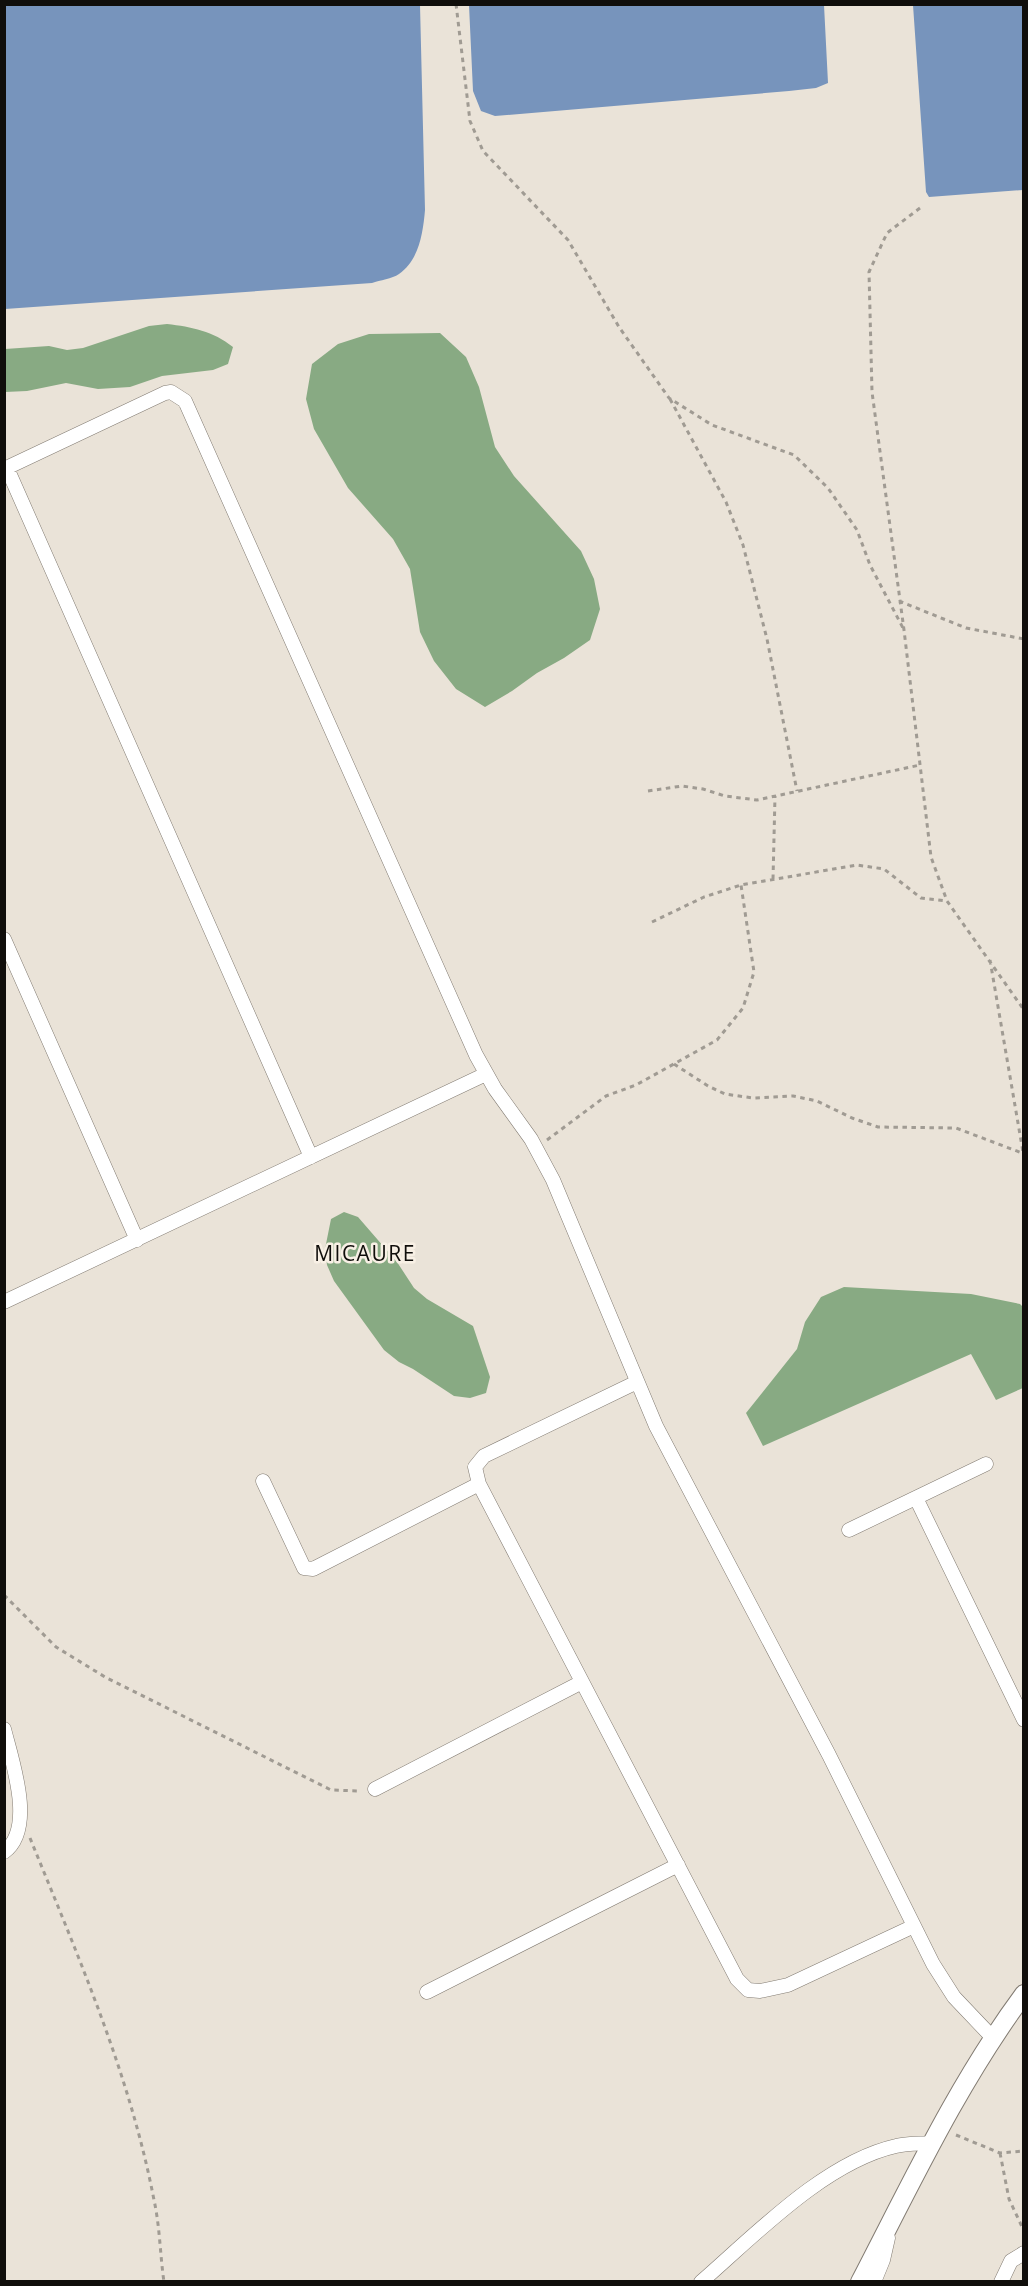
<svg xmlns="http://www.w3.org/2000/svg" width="1028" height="2286" viewBox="0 0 1028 2286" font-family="'Open Sans',sans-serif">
<rect width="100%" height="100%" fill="#eae3d8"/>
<path fill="#88aa83" d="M167 324C192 327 213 331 233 347L228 364 213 370 162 376 130 387 98 389 66 383 27 391 5 392V349L49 346 67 350 83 348 149 326Z
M440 333 466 357 479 387 495 447 514 476 581 551 594 579 600 609 590 640 564 658 537 673 512 691 485 707 456 689 434 661 420 632 410 569 393 539 348 488 314 429 306 399 312 364 338 344 369 334Z
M344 1212 358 1217 397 1262 414 1288 427 1299 473 1326 490 1377 486 1393 470 1398 454 1396 413 1369 399 1362 384 1350 334 1281 327 1265 325 1249 331 1219Z
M844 1287 971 1294 1020 1304 1024 1308 1023 1388 996 1400 971 1354 763 1446 746 1413 797 1349 805 1322 821 1297Z"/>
<path fill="#7794bc" d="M5 4 420 5 425 210C423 233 419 260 399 274 392 279 380 280 372 283L5 309Z
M469 5H824L828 83 816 88 789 91 495 116 481 111 473 91Z
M913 5H1023V190L929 197 926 192Z"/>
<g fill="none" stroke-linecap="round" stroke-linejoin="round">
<g stroke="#827b72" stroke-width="15">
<path id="minor" d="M7 468 311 1157
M4 469 165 393 171 392 185 401 476 1055 495 1089 531 1139 553 1180 656 1426 829 1755 933 1964 954 1997 992 2037
M4 939 137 1240
M4 1302 486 1074
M637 1382 484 1456 475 1467 479 1484 737 1979 748 1990 760 1991 788 1985 914 1926
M263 1481 304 1568 313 1569 479 1484
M916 1498 1024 1720
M849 1530 986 1464
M4 1729C12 1761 36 1829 4 1852
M375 1789 582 1682
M427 1992 678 1865
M701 2282C755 2235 825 2162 896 2146 908 2143 921 2144 933 2143
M874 2282 883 2260 888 2238
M1001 2282 1011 2261 1024 2253"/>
</g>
<g stroke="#827b72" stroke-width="20">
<path id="tertiary" d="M860 2282C911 2184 958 2083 1024 1994"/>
</g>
<path stroke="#a09b93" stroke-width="3" stroke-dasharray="4.5 4.5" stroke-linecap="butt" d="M456 4 470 121 483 151 568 240 619 327 669 398 712 425 794 455 828 488 857 530 870 565 903 628
M920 208 887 233 869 272 872 392 904 630 931 857 947 901 1024 1010
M670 399 726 502 743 545 767 639 797 791
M899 601 966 628 1024 639
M648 791 682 786 703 789 725 796 757 800 920 765
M773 879 775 796
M652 922 704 897 741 885 857 865 884 869 921 898 947 901
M990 960 1024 1158
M674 1064 708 1086 725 1094 753 1098 793 1096 817 1101 852 1118 878 1127 956 1128 1022 1153
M547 1140 606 1096 636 1085 717 1040 743 1008 754 972 741 885
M4 1595 56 1647 105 1677 331 1790 360 1791
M30 1838C78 1956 130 2075 154 2200 160 2227 160 2255 164 2282
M956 2135 1000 2153 1024 2151
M1000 2153 1009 2199 1024 2231"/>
<use href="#minor" stroke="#fff" stroke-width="14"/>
<use href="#tertiary" stroke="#fff" stroke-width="18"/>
</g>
<g text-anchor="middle" stroke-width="5" stroke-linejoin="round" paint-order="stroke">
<g font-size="21" letter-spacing="1.5" fill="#100e0b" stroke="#f8f0e5">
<text x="365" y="1261">MICAURE</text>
</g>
</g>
<rect width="1028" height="2286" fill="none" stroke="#100e0b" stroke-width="12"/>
</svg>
